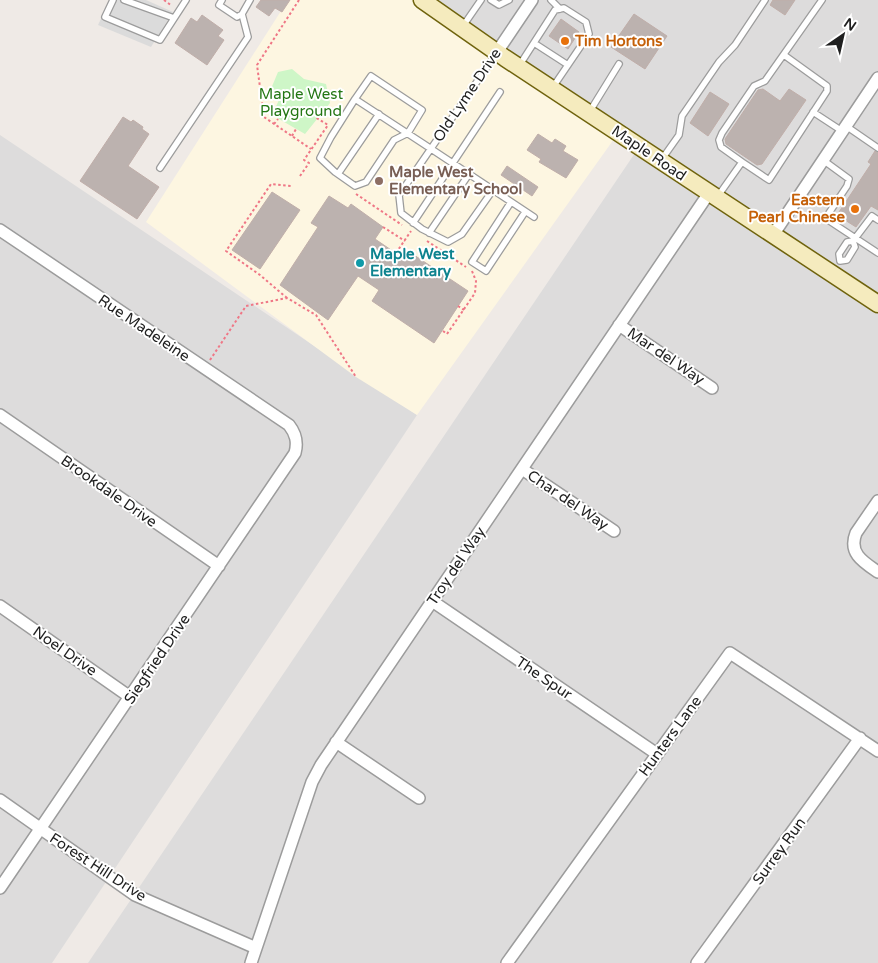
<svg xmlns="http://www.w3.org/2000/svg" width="878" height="963" viewBox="0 0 878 963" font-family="'Varela Round',sans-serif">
<rect width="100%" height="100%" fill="#efeae6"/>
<path fill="#dddcdc" d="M424 0H878V304Z
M0 135 417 415 52 963H0Z
M635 153 878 312V963H88Z"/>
<path fill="#fdf6e1" d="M288 0H422L614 139 417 415 356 377 146 222Z"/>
<path fill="#cef6c7" d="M292 69 304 79 326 84 330 103 305 134 272 115 279 100 268 96 278 72Z"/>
<path fill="#dbdbdb" d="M110 0H146L173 12 151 47 98 25Z"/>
<path fill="#bcb2af" stroke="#c0aea9" d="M261 0H290L282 12 275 8 269 16 256 7Z
M773 0H795L785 15 770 5Z
M634 14 667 36 645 69 611 47Z
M202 15 223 30 218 36 224 40 207 65 175 43 191 18 197 22Z
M561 19 579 32 568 49 549 36Z
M763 89 780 101 789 89 806 100 762 164 757 165 726 144 725 139 758 90Z
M710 92 729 104 708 136 690 123Z
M123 117 131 122 133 120 143 127 142 129 149 134 128 166 159 187 137 219 80 181Z
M538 134 552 143 555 139 566 146 563 151 578 160 566 178 539 162 541 159 527 150Z
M875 151 878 153V210L871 206 856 227 837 215 871 164 868 162Z
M507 166 538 187 532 196 501 175Z
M272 192 300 210 260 269 232 250Z
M329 196 348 208 351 204 383 227 375 239 400 256 405 249 468 291 434 343 372 301 379 290 358 276 328 320 280 285 318 227 311 223Z"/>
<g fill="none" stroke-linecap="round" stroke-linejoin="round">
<g stroke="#9c9c9c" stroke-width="8">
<path id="lane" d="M113 0 105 17 160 40 186 0
M124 0 174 18
M222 0 219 5 237 17 242 14
M491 0 499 5 509 0
M551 0 560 9
M463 26 481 0
M534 43 568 65
M519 66 555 10 564 8 586 22 589 34 553 87
M355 99 331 137 320 158 335 172 355 186 366 182 394 140 408 133 422 110 371 76 355 99C415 138 474 177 534 217
M590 111 619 64
M813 112 842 131
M846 126 878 148
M662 159 679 135 682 116 719 62 735 45 765 0
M823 160 849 179 847 186 827 216 828 220 878 253
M742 162 721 147 719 140 722 133 754 86 765 81 822 0
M160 168 248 37 242 14 250 0
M338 174 379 114
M493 190 462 234 448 242 422 229 401 213 399 195 496 54
M718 196 742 162 769 180 827 91V86L784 55
M511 202 472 262 486 271 525 212
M413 223 500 92
M429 233 469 174
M853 241 855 247 847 260 840 261 839 254 847 242 853 241 872 216 878 220"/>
</g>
<g stroke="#9c9c9c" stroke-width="14">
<path id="street" d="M497 52 532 0
M0 230 289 425C296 434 298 442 295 453L0 888
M773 235 878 78
M619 325 712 388
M0 415 219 566
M522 469 614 531
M878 501 856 533C848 553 863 562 878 572
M432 601 657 754
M0 606 130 697
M336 742 419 798
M0 800 135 895 256 948
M251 963 312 782 321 765 709 193
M507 963 730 653 878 751
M697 963 860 738"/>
</g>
<g stroke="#6f630d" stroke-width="19">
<path id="secondary" d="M422 0 505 58 878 304"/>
</g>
<path stroke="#ef7786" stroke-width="2" stroke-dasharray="2.5 2.5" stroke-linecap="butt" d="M164 0 172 6
M299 0 257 65 264 117 311 149
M263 107 274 105
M274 124 278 119
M292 136 296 129
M300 176 309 163 304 160 328 125 315 117
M356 194 402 225
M383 227 405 241
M427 241 466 267
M396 253 411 231
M287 298 260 275 226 251 271 184 291 186
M458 306 464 310
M443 331 447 334 475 293 476 281 472 271
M210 360 246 306 287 298 316 315 356 377"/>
<use href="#lane" stroke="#fff" stroke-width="5.5"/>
<use href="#street" stroke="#fff" stroke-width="11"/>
<use href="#secondary" stroke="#f5ebbe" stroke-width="16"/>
</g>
<g fill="#e8710a" stroke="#fff" stroke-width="2">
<circle cx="565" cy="41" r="5"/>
<circle cx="855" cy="209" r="5"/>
</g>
<circle fill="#8d6e63" stroke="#fff" stroke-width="2" cx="379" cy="181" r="5"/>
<circle fill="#0f9aa8" stroke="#fff" stroke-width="2" cx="360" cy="263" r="5"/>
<g text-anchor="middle" stroke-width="4" stroke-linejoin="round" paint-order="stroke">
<g font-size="15" font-weight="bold" fill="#c56008" stroke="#fff" text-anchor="start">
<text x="575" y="46">Tim Hortons</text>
<text x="845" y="205" text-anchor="end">Eastern<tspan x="845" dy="17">Pearl Chinese</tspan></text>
</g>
<g font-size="15" fill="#237614" stroke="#fff">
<text x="301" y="99">Maple West<tspan x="301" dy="17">Playground</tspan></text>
</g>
<g font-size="15" fill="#1f1f1f" stroke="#fff">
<text transform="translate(467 95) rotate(-56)" y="5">Old Lyme Drive</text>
<text transform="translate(649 153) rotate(34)" y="5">Maple Road</text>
<text transform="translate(144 328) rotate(34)" y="5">Rue Madeleine</text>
<text transform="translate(666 356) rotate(34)" y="5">Mar del Way</text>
<text transform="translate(109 491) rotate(35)" y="5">Brookdale Drive</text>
<text transform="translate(568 500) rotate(34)" y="5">Char del Way</text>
<text transform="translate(456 566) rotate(-56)" y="5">Troy del Way</text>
<text transform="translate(65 651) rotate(35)" y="5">Noel Drive</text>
<text transform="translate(157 659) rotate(-56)" y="5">Siegfried Drive</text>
<text transform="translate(544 678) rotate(34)" y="5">The Spur</text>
<text transform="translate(670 736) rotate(-54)" y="5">Hunters Lane</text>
<text transform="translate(779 851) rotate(-54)" y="5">Surrey Run</text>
<text transform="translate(98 867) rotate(33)" y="5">Forest Hill Drive</text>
</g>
<g font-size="15" font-weight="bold" fill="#785e54" stroke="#fff" text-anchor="start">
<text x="389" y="177">Maple West<tspan x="389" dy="17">Elementary School</tspan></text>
</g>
<g font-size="15" font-weight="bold" fill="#0d838f" stroke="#fff" text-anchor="start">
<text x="370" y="259">Maple West<tspan x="370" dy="17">Elementary</tspan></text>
</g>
</g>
<g transform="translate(843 35) rotate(34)" stroke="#ffffff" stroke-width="4" paint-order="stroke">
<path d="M0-4L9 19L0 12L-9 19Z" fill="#1f1f1f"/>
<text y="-8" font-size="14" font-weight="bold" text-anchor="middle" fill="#1f1f1f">N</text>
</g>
</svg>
